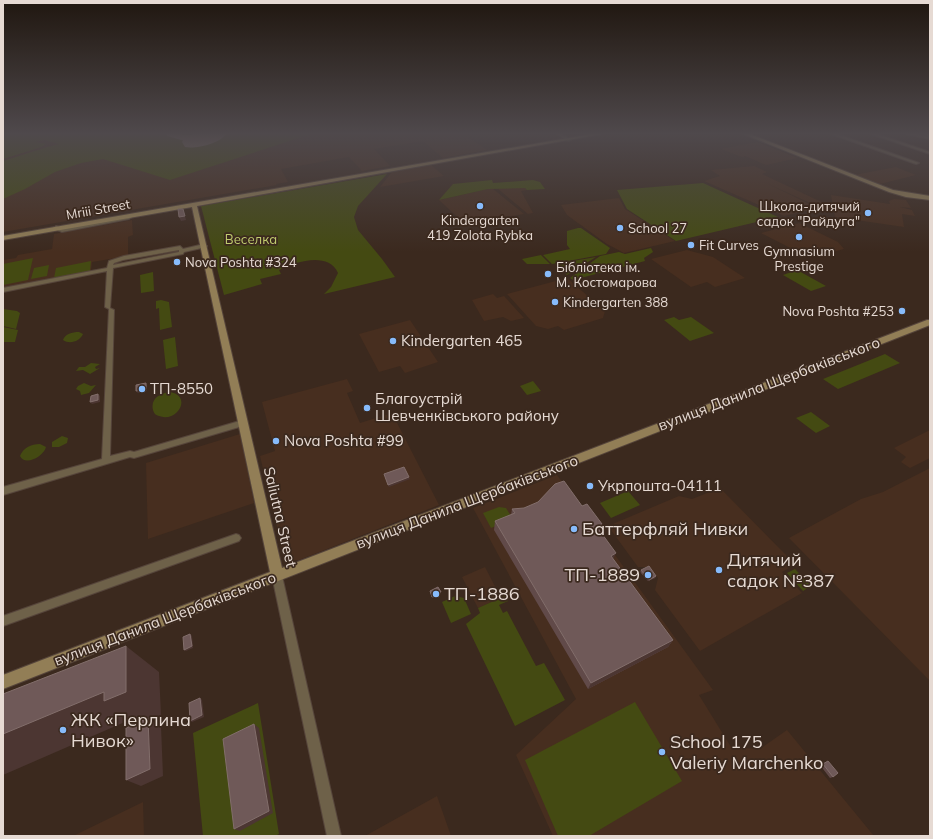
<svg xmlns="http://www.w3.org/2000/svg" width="933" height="839" viewBox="0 0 933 839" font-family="Mulish,sans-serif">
<rect width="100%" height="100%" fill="#3b291e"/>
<path fill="#472e1f" d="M3 134H471L466 135 487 150 443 158 423 141 374 149 390 166 362 171 349 157 281 169 288 182 276 184 277 185 3 232Z
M757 142 788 154 798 158 766 165 745 156 742 157 721 149Z
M431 165 444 176 380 187 392 172Z
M754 166 767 172 762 174 830 206 821 208 766 183 818 208 784 216 704 181 720 176 711 170Z
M896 167 916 175 880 184 854 175Z
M492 188 524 214 464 223 439 200Z
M497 188H525L527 190 521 191 533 213 528 214Z
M831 195 890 204 889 201 894 199 906 200 911 208 900 207 912 210 915 216 902 214 904 227 835 217Z
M619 198 625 209 675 241 624 253 607 244 567 215 561 205Z
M132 220 133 235 128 237V256L92 262 91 271 3 288V260L16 258 18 255 52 249 54 234Z
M799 223 838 242 844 249 829 253 820 249 802 254 761 233Z
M687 250 713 257 745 278 715 287 707 282 691 287 651 259Z
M567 278 605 311 603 318 564 330 558 326 548 329 536 326 507 294Z
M493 294 497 298 504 296 524 318 511 321 503 317 484 321 472 300Z
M410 320 438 362 405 373 400 366 379 372 359 334Z
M347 379 353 391 347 393 360 423 392 413 439 505 299 560 286 561 284 556 260 456 275 451 262 402Z
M930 430V458L910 468 901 462 906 457 894 448Z
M240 434 254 503 148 539 146 463Z
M930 468V681L789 538 861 499 883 492Z
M557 475 713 690 699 695 731 747 760 749 787 730 874 836H553L516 755 576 699 473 508Z
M720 488 786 555 789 568 782 572 802 593 700 651 655 590 658 578 649 567H638L608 526 679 496 692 499Z
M485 567 501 598 478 608 462 577Z
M437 796 451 836H365Z
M143 802 144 836H73Z"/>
<path fill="#444a12" d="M3 134H311L170 180 103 159 81 163 55 172 25 189 3 199V161L47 147 59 144 44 140 36 142 46 144 42 147 3 159Z
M387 174 358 206 354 217 358 230 382 259 395 277 324 294 331 287 338 273C328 251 295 262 279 270L281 274 260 279 262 284 224 295 201 206Z
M492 180 493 183 533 180 540 182 545 189 527 190 525 188 488 189 439 200 453 184Z
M703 183 778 217 676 241 627 209 617 190Z
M578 228H581L610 248 606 254 552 264 543 255 570 249 567 245V231Z
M651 248 653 252 644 258 645 261 573 280 570 278 600 256 619 252 625 254Z
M541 255 550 264H527L522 259Z
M596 257 567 275 555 264Z
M33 258 28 280 3 285V264Z
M91 261 90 271 54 278 56 268Z
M49 265 47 276 31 279 34 268Z
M797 270 826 286 811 291 783 275Z
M153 272 154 291 141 293 140 275Z
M161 300 169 302 172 327 160 330 159 308 156 309V301Z
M3 309 17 311 20 313 16 329 3 326Z
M674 317 679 320 691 317 714 333 690 341 664 320Z
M3 327 18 330 15 342H3Z
M79 332 83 334C80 341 70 345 63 340 65 334 72 332 79 332Z
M175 337 178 366 166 369 163 340Z
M885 354 900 363 838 389 823 379Z
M91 363 100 364 95 367 96 369 100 368 90 374 83 370 76 371 79 367H85Z
M533 381 541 391 527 395 520 386Z
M84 383 91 386 96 385 89 393 81 395 80 391 76 389 78 386Z
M170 392C193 396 177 423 159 416 155 415 154 413 153 410 150 398 161 393 170 392Z
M811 412 830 426 816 433 796 418Z
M62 436 68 438 67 443 59 447H52V442Z
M40 444 46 447C44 456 25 467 20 456 23 448 31 444 40 444Z
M628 491 640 505 611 518 600 503Z
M499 507 506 508 511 516 508 521 491 528 483 513Z
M795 569 811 586 803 591 787 573Z
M455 596 464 598 471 614 451 623 442 602Z
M505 596 508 601 499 605 503 613 507 611 536 666 544 663 565 700 515 726 466 624 480 613 478 608Z
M635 702 682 781 589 836H558L525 760Z
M258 703 279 834 275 836H203L193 733Z"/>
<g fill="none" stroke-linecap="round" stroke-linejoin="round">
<path fill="#86776e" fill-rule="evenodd" d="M166 134C173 134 206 135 209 138 200 147 178 139 167 136Z"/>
<path fill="#86776e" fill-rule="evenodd" d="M194 134H226C219 144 196 149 185 147L182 142 185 137Z"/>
<g stroke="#56453b" stroke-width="2">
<path id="street" d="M557 134H562L571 140 568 141Z
M831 134H837L919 163 916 164Z
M871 134H877L930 152V154Z
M906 134H915L930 137V139Z
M131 214 135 215 129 219 62 232 53 228 56 226 62 228 127 217Z
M204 244 207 246 206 247 184 252 183 254 113 268 110 308 114 310 110 456 130 451 134 452 243 420 246 421 247 423 246 425 134 458 130 457 3 495V487L102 459 109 309 105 307 107 271 3 292V288L107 268 109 261 124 256 180 246 183 249ZM179 250V252L113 265 114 263 123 260Z
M236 534 239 535 241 538 239 541 3 626V616Z
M277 571 281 573 282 576 341 836H327L272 576 273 573Z"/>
</g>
<g stroke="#56453b" stroke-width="2">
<path id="secondary" d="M591 134H602L197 206 282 568 927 320H930V325L3 689V675L270 572 192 207 3 240V236Z
M743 134H750L893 190 930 196V200L906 197 889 192Z
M925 134H930V138Z"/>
</g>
<use href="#street" fill="#6e6149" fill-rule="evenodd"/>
<use href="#secondary" fill="#927e56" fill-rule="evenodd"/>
</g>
<path fill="#614a49" d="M512 509 600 531 613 559 673 640 668 647 588 689 494 530 495 521 511 515Z
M641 570 656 576 655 578 648 581 640 572Z
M828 761 833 777 830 778 820 765Z"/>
<path fill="#4c3632" d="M183 209 186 220 181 221 179 217Z
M146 383 147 385V391L138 393 136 391Z
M98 394 100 396V402L92 404 90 402Z
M409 477 410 479 389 487 388 485Z
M602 524 599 532 597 527Z
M616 553 612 561 611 556Z
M656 576 655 578 648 581 649 580Z
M441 592V594L432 598V597Z
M190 634 192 636 193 648 186 651 184 650Z
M673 640 668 647 588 689 591 683Z
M126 646 159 672 161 715 150 720 161 726 163 776 141 786 126 780 142 723 134 718 3 775V734Z
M200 698 202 700 204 717 192 722 190 721Z
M254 724 259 728 273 813 240 831 234 829Z"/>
<path fill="#6f5958" stroke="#826e6b" d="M178 209H183L185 216 179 217Z
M146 383V389L136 391V385Z
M98 394V400L90 402 91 396Z
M404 467 409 477 388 485 384 474Z
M564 481 582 506 587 504 602 524 597 527 616 553 611 556 673 640 591 683 495 521 515 513 512 509 524 508 538 502 555 484Z
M649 566 656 576 649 580 641 570Z
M438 587 441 592 432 597 430 591Z
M190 634 192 646 184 650 183 637Z
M126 646V692L104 701V692L3 734V694Z
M200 698 202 715 190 721 189 703Z
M148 718 150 769 126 780V728Z
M254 724 269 811 234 829 223 739Z
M828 761 838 773 833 777 823 764Z"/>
<linearGradient id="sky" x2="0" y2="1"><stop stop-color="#201710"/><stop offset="0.53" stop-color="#4f494c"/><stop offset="1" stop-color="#4f494c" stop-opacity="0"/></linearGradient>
<rect width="933" height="252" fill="url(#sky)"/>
<g fill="#87bbfb" stroke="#3b291e" stroke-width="1.5">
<circle cx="480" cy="206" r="4"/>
<circle cx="868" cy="213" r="4"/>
<circle cx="620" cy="228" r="4"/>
<circle cx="799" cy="237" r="4"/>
<circle cx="691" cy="245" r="4"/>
<circle cx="177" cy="262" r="4"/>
<circle cx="548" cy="274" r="4"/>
<circle cx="555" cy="302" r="4"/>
<circle cx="902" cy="311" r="4"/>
<circle cx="393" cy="341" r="4"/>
<circle cx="142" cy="389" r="4"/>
<circle cx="367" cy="408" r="4"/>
<circle cx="276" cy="441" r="4"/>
<circle cx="590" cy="486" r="4"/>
<circle cx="574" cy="529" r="4"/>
<circle cx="719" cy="570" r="4"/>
<circle cx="648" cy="575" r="4"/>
<circle cx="436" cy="594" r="4"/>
<circle cx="63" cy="730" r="4"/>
<circle cx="662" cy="752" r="4"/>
</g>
<g text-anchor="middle" stroke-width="3.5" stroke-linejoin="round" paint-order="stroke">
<g font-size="13" fill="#e6dad3" stroke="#3b291e" text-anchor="start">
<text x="860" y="211" text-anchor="end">Школа-дитячий<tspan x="860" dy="15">садок "Райдуга"</tspan></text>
<text x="480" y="225" text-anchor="middle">Kindergarten<tspan x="480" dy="15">419 Zolota Rybka</tspan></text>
<text x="628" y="233">School 27</text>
<text x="699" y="250">Fit Curves</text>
<text x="799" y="256" text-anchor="middle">Gymnasium<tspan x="799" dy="15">Prestige</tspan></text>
<text x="185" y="267">Nova Poshta #324</text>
<text x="556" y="272">Бібліотека ім.<tspan x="556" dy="15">М. Костомарова</tspan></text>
<text x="563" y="307">Kindergarten 388</text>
<text x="894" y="316" text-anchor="end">Nova Poshta #253</text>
</g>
<g font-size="13" fill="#e6dad3" stroke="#3b291e">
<text transform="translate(98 209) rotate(-10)" y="5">Mriii Street</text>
</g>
<g font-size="13" fill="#c1cd6f" stroke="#3b291e">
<text x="251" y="244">Веселка</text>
</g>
<g font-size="15" fill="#e6dad3" stroke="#3b291e" text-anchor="start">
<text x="401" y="346">Kindergarten 465</text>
<text x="150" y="394">ТП-8550</text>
<text x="375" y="404">Благоустрій<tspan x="375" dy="17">Шевченківського району</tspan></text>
<text x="284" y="446">Nova Poshta #99</text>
<text x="598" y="491">Укрпошта-04111</text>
</g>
<g font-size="15" fill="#e6dad3" stroke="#3b291e">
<text transform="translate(769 384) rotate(-21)" y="5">вулиця Данила Щербаківського</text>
<text transform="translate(467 502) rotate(-21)" y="5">вулиця Данила Щербаківського</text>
<text transform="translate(280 517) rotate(77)" y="5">Saliutna Street</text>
<text transform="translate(165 619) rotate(-21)" y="5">вулиця Данила Щербаківського</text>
</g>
<g font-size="18" fill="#e6dad3" stroke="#3b291e" text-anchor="start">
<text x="582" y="535">Баттерфляй Нивки</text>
<text x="727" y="566">Дитячий<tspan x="727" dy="21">садок №387</tspan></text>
<text x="640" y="581" text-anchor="end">ТП-1889</text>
<text x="444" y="600">ТП-1886</text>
<text x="71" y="726">ЖК «Перлина<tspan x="71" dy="21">Нивок»</tspan></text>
<text x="670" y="748">School 175<tspan x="670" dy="21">Valeriy Marchenko</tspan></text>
</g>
</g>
<rect width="933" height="839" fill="none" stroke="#e6dad3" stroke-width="8"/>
</svg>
